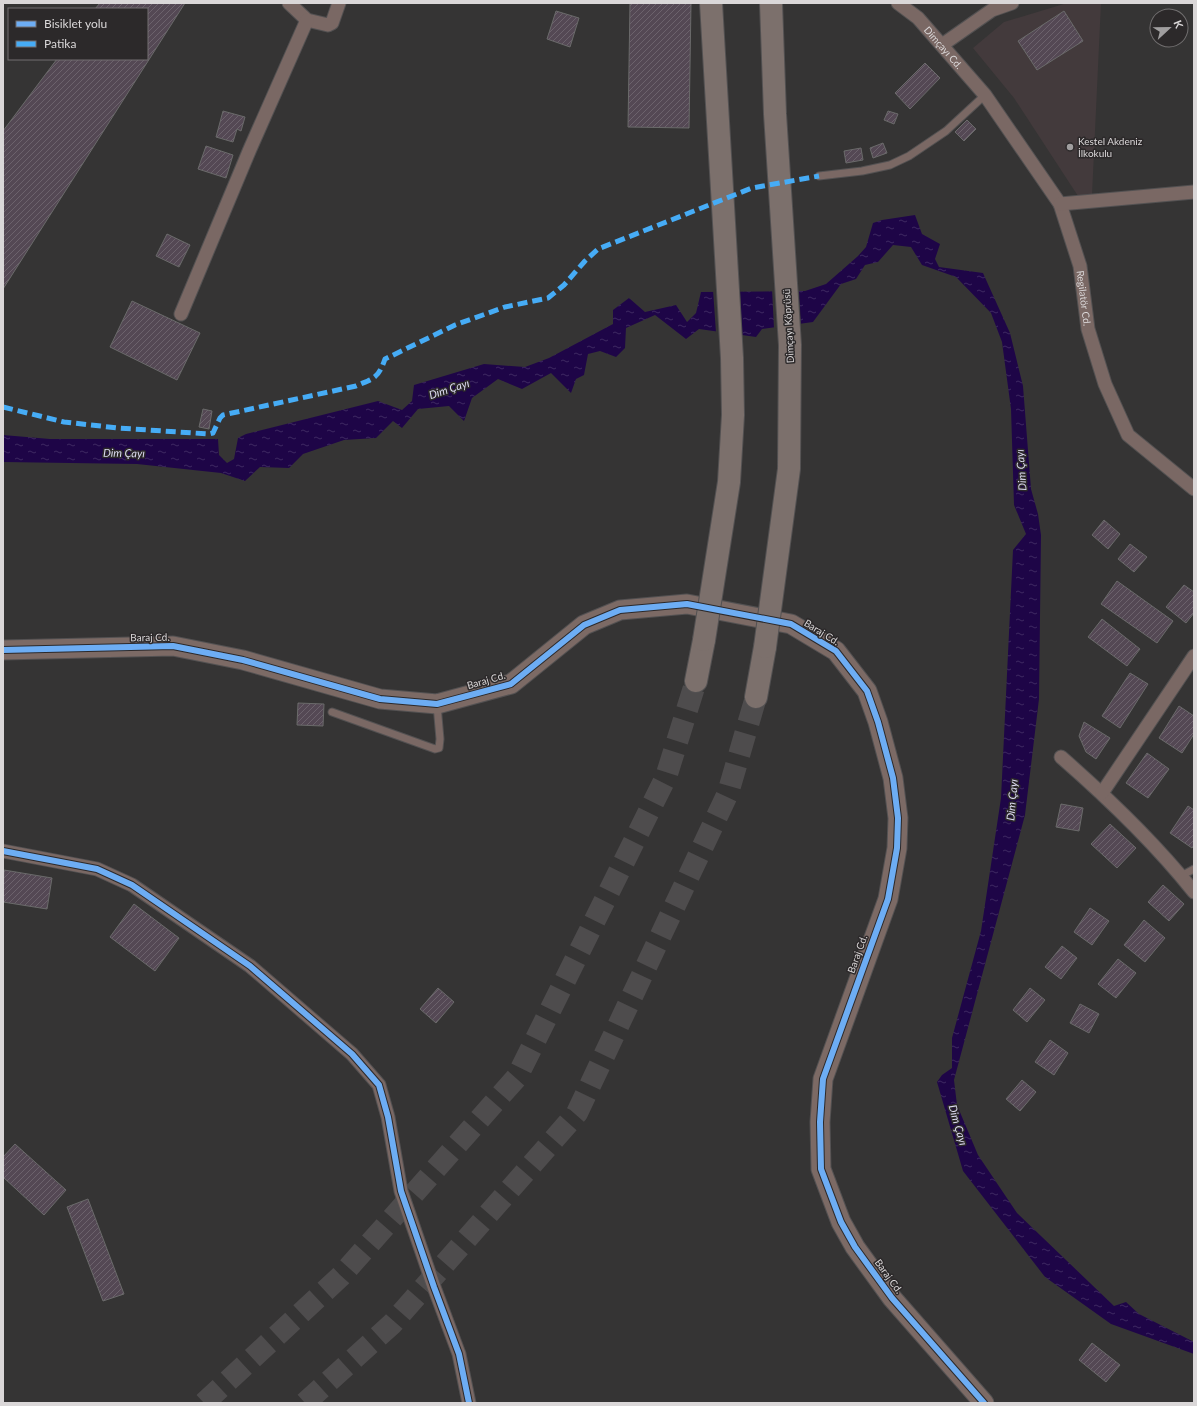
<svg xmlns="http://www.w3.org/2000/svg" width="1197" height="1406" viewBox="0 0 1197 1406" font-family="Lato,sans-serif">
<defs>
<pattern id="water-ripples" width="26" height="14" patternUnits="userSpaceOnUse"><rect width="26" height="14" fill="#1e0547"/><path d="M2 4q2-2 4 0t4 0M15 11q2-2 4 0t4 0" fill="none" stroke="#3e2961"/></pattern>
<pattern id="building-hatch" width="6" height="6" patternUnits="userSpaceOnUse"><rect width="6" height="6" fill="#544854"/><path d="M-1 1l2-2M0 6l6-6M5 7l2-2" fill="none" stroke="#6c626c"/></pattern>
</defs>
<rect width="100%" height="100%" fill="#353434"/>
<path fill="#433a3c" d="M1067 3H1101L1092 195 1078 196 1014 98 973 48 1004 22Z"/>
<path fill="url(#water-ripples)" d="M915 215 922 234 940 244 935 259 939 267 983 273 1010 333 1023 386 1031 489 1038 514 1041 535 1039 699 1025 815 954 1080 957 1105 978 1155 1017 1213 1114 1306 1126 1302 1139 1314 1194 1342V1354L1111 1324 1045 1277 963 1171 937 1082 942 1075 952 1068V1038L981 931 1001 798 1013 550 1026 534 1014 505 1011 409 1002 342 991 313 956 277 922 265 911 247 893 245 878 262 865 265 856 279 841 284 813 322 762 329 756 337 699 329 686 339 655 315 626 328 625 348 616 357 600 351 588 354 584 375 576 379 571 393 551 373 522 389 498 379 472 398 464 421 449 406 418 409 402 428 393 421 376 438 344 440 303 454 289 468 260 467 245 481 221 473 137 464 3 462V435L50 439H218L219 455 227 463 234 459 238 438 246 434 378 401 402 410 412 401 414 385 484 364 525 367 549 358 613 324V310L629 298 645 312 676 305 687 322 696 313 701 292 805 291 826 284 858 256 866 247 873 223 882 220Z"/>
<path fill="#353434" d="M740 289 742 337 716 333 713 290Z
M772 289H799L801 326 774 329Z"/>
<path fill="url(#building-hatch)" stroke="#6a6a6a" d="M100 3H185L3 289V131L57 59H147V9H95Z
M630 3H691L689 128 628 127Z
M556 11 579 18 570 47 547 39Z
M1064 11 1083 41 1037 70 1018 41Z
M925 63 940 78 910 109 895 93Z
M223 111 245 117 241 131 237 129 233 142 216 137Z
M888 111 898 114 894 124 884 120Z
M967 120 976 129 964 141 955 132Z
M883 143 887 153 873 158 870 148Z
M206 146 233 155 226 178 198 169Z
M861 148 863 160 846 163 844 151Z
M167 234 190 245 179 267 156 256Z
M132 301 200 333 177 380 110 347Z
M203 409 212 411 209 429 199 427Z
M1104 520 1120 534 1108 549 1092 535Z
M1130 544 1147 557 1134 572 1118 559Z
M1117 581 1173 621 1157 643 1101 604Z
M1184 585 1194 592V613L1186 623 1166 607Z
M1102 619 1140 649 1127 666 1088 637Z
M1130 673 1148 684 1120 728 1102 716Z
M298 703 324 704 323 726 297 725Z
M1179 706 1194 716V734L1182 753 1159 738Z
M1084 722 1110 738 1096 759 1086 752 1079 736Z
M1147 753 1169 769 1148 798 1126 783Z
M1061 804 1083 808 1079 831 1056 827Z
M1188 806 1194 810V845L1192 848 1170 833Z
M1110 824 1136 848 1117 868 1091 844Z
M4 870 52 878 47 909 3 902Z
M1163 885 1184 904 1169 921 1148 902Z
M134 904 179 938 155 971 110 937Z
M1090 908 1109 921 1092 945 1074 932Z
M1144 920 1165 938 1145 962 1124 945Z
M1062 946 1077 958 1061 979 1045 967Z
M1118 959 1136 973 1116 998 1098 984Z
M438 988 454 1002 436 1023 420 1009Z
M1030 988 1045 1000 1027 1022 1013 1010Z
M1080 1004 1099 1014 1089 1033 1070 1023Z
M1050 1040 1068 1053 1054 1075 1035 1062Z
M1022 1080 1036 1092 1020 1111 1006 1099Z
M15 1144 66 1190 44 1215 3 1177V1157Z
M88 1199 124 1294 103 1301 67 1207Z
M1092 1343 1120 1365 1106 1382 1079 1360Z"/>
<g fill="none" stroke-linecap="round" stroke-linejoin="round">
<path stroke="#4e4c4d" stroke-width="22" stroke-dasharray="22 11" stroke-linecap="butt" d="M204 1403 341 1276 517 1077 666 777 696 681
M305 1403 392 1324 577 1113 728 793 756 697"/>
<g stroke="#535152" stroke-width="9">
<path id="lane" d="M819 176 862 171 890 165 909 156 946 131 985 95
M332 712 435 749 439 748 440 739 437 705
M1181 876 1194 869"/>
</g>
<g stroke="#535152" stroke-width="15">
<g id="street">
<path d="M289 3 307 20 328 25 332 23 339 3"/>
<path id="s1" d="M898 3 918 18 985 95 1060 204 1080 266 1088 329 1105 384 1128 435 1194 489"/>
<path d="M942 45 992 10 1012 3"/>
<path d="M1060 204 1194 192"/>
<path d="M181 314 250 149 307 20"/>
<path d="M1061 757C1108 798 1155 843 1194 892"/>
<path d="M1102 793 1194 656"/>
<path d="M3 851 97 869 132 885 250 966 352 1054 379 1085 388 1117 401 1191 434 1287 459 1354 469 1403"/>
</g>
</g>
<g stroke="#535152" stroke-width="21">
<path id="secondary" d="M3 650 173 646 243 660 380 699 437 704 511 684 584 625 620 610 687 604 791 624 836 651 867 691 878 722 893 778 898 818 897 848 888 899 823 1079 820 1122 821 1169 841 1222 855 1247 892 1298 984 1403"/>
</g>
<g stroke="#535152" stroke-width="24">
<path id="highway" d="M696 681 704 640
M756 697 765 647"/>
</g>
<use href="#lane" stroke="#7a6864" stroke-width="7"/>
<use href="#street" stroke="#7a6864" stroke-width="13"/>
<use href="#secondary" stroke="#7c6a65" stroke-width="19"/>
<use href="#highway" stroke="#7c706c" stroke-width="22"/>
<g stroke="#535152" stroke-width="24" stroke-linecap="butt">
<path id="highway-bridge" d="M704 640 729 482 733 415 732 358 711 3
M765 647 789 469 790 345 775 114 771 3"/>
</g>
<use href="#highway-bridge" stroke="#7c706c" stroke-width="22"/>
<path stroke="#46acf6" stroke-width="5" stroke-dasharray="10 5" stroke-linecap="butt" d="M3 407 64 422 118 428 209 434 213 433 220 418 223 415 356 386C374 378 378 379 385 359L455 325 505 307 548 298 564 285 585 261 598 249 752 188 819 176"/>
<g stroke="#2c292a" stroke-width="8">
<path id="cycleway" d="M3 650 173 646 243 660 380 699 437 704 511 684 584 625 620 610 687 604 791 624 836 651 867 691 878 722 893 778 898 818 897 848 888 899 823 1079 820 1122 821 1169 841 1222 855 1247 892 1298 984 1403
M3 851 97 869 132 885 250 966 352 1054 379 1085 388 1117 401 1191 434 1287 459 1354 469 1403"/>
</g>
<use href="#cycleway" stroke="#6dadf4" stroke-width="6"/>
</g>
<circle fill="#a09e9f" stroke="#2c292a" stroke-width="1.5" cx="1070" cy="147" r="4"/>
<g text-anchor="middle" stroke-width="3" stroke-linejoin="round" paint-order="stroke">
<g font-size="10" fill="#dad7d8" stroke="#2c292a">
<text dy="4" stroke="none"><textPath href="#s1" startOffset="64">Dimçayı Cd.</textPath></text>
<text dy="4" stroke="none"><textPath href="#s1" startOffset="357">Regilatör Cd.</textPath></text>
<text transform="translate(788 326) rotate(-93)" y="4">Dimçayı Köprüsü</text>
<text transform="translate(822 632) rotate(32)" y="4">Baraj Cd.</text>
<text transform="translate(150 637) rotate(-1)" y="4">Baraj Cd.</text>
<text transform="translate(486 680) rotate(-16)" y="4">Baraj Cd.</text>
<text transform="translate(857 954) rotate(-70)" y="4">Baraj Cd.</text>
<text transform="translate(889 1276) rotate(54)" y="4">Baraj Cd.</text>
</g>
<g font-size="10" fill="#dad7d8" stroke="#2c292a" text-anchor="start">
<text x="1078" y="145">Kestel Akdeniz<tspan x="1078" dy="12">İlkokulu</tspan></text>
</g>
<g font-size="11" font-style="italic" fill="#dedcf2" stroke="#2c292a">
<text transform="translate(449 389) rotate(-18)" y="4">Dim Çayı</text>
<text transform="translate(124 453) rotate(1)" y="4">Dim Çayı</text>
<text transform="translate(1021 470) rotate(-94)" y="4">Dim Çayı</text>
<text transform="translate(1012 800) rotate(-85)" y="4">Dim Çayı</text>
<text transform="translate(958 1125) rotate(74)" y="4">Dim Çayı</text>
</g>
</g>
<rect width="1197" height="1406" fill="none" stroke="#dad7d8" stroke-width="8"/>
<rect x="8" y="8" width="140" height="52" fill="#2c292a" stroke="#726f70"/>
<rect x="16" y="21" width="20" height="6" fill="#6dadf4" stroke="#726f70"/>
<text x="44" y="28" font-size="12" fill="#dad7d8">Bisiklet yolu</text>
<rect x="16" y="41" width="20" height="6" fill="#46acf6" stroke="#726f70"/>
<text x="44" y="48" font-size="12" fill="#dad7d8">Patika</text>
<g transform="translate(1169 28) rotate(68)"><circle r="19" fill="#2c292a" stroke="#726f70"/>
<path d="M0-3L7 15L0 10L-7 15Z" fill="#a09e9f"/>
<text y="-6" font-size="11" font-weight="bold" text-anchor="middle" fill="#dad7d8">K</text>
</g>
</svg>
